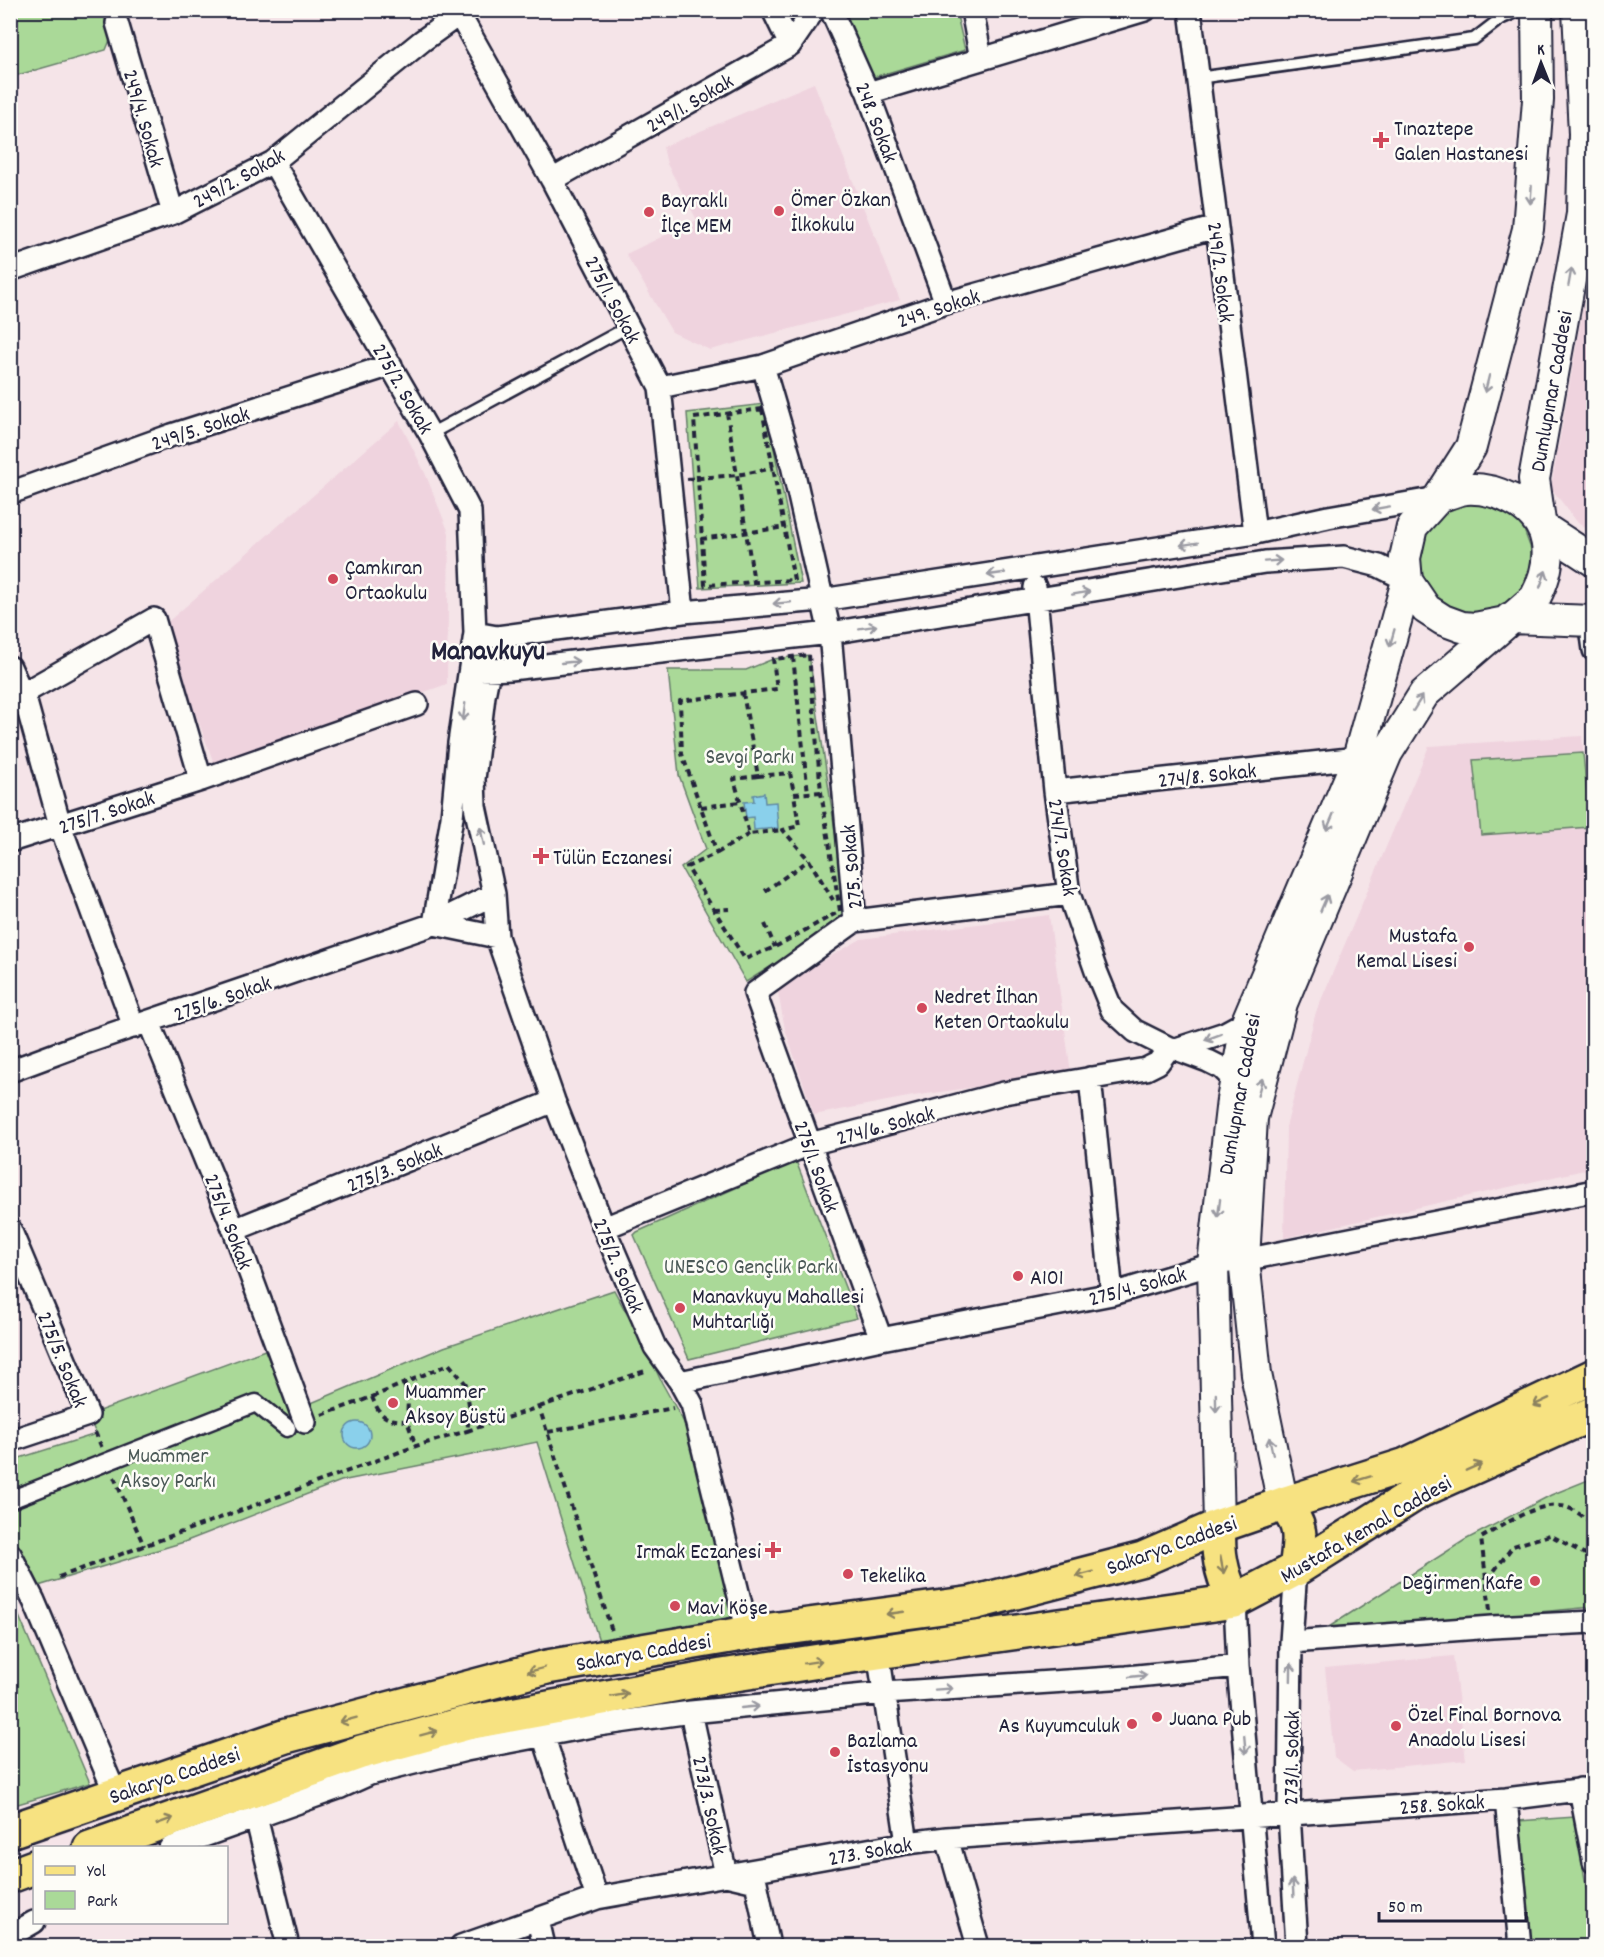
<svg xmlns="http://www.w3.org/2000/svg" width="1604" height="1957" viewBox="0 0 1604 1957" font-family="Dekko,sans-serif">
<rect width="100%" height="100%" fill="#f5e4e8"/>
<filter id="ink" filterUnits="userSpaceOnUse"><feTurbulence type="fractalNoise" baseFrequency=".0167" numOctaves="2"/><feDisplacementMap in="SourceGraphic" scale="12" xChannelSelector="R" yChannelSelector="G"/><feConvolveMatrix kernelMatrix="1 2 1 2 8 2 1 2 1" color-interpolation-filters="sRGB"/></filter>
<g filter="url(#ink)">
<path fill="#efd3de" d="M814 83 900 300 710 350 672 332 626 254 697 220 667 164 663 147Z
M1593 253V533L1578 523 1551 488Z
M399 421 425 473 449 533 447 684 215 766 163 626Z
M1582 736 1594 882 1593 1168 1284 1238 1286 1127 1316 1012 1429 746Z
M1049 915 1071 1073 913 1096 814 1115 785 1029 777 987 861 939Z
M1453 1656 1466 1760 1353 1771 1334 1757 1325 1668Z"/>
<path fill="#aad998" stroke="#667e6a" stroke-width="1.5" d="M11 11H124L117 23 106 50 11 77Z
M832 11H956L965 50 867 79Z
M765 404 801 583 700 588 687 413Z
M1476 499 1512 514 1524 530 1531 549 1530 569 1523 588 1510 603 1494 613 1475 616 1440 607 1416 578 1415 541 1438 510Z
M809 655 848 918 746 982 681 868 706 849 679 775 668 670H746L773 659Z
M1583 753 1590 827 1481 835 1473 760Z
M796 1161 857 1318 689 1359 634 1235 637 1232Z
M614 1290 648 1353 662 1383 687 1428 736 1617 599 1641 537 1442 341 1481 184 1542 35 1587 11 1542 10 1461 96 1434 88 1415 265 1350 290 1412 444 1347Z
M1593 1478V1607L1321 1632 1465 1540 1551 1495Z
M10 1595 90 1783 11 1806H10Z
M1575 1817 1593 1930V1946H1530L1518 1821Z"/>
<path fill="#8ad0eb" stroke="#608aa5" stroke-width="1.5" d="M764 793 765 803 776 802 778 828 754 830 753 817 746 818 744 802 754 801 753 795Z
M344 1435a13 13 0 1 1 26 0a13 13 0 1 1-26 0Z"/>
<g fill="none" stroke-linecap="round" stroke-linejoin="round">
<g stroke="#22223b" stroke-width="15">
<path id="service" d="M1198 78 1474 39 1500 19 1521 10
M430 434 628 327"/>
</g>
<g stroke="#22223b" stroke-width="21">
<path id="pedestrian" d="M10 1500 256 1403 287 1428"/>
</g>
<g stroke="#22223b" stroke-width="26">
<path id="minor" d="M773 10 790 45
M831 10 868 93 946 303
M972 10 981 59
M1190 10 1255 533
M459 14 552 180 660 387 683 612
M117 23 173 213
M868 93 1145 10
M273 162 430 434 470 511 475 633 459 743 452 817 434 924
M552 180 790 45 814 10
M10 270 173 213 273 162 422 41 465 10
M763 366 792 465 830 633 855 921 1069 894
M660 387 763 366 946 303 1216 227
M10 493 172 435 391 365
M1035 587 1055 791 1069 894 1096 971 1112 1010 1135 1031 1169 1048 1176 1049 1208 1061 1222 1068 1236 1082
M1590 620 1594 650
M475 633 489 671 484 696 474 779 475 806 494 894 497 937 554 1101 604 1228 655 1347 680 1382 692 1404 748 1633
M475 633 497 637 683 612 822 600 1255 533 1328 517 1438 498
M10 667 26 702 60 825 134 1027
M470 671 510 669 830 633 1265 562 1344 557 1379 566 1407 580
M22 694 154 619 201 780 417 704
M1055 791 1358 758
M10 841 201 780
M855 921 755 993 881 1339
M434 924 497 937
M149 1022 234 1230 305 1422
M1176 1049 1225 1033 1247 1021
M10 1071 85 1043 434 924 494 894
M1090 1078 1112 1294
M604 1228 810 1144 1004 1093 1146 1069 1158 1063 1169 1048
M10 1229 88 1415 10 1441
M234 1230 554 1101
M680 1382 881 1339 1112 1294 1213 1264 1244 1260 1594 1191
M10 1554 34 1601 115 1793
M1296 1569 1291 1642 1289 1813 1297 1946
M1235 1601 1238 1666 1263 1946
M1291 1642 1492 1627 1594 1622
M878 1652 907 1843
M691 1712 726 1875 756 1882 769 1946
M543 1735 597 1898
M1580 1789 1594 1862
M1506 1799 1520 1946
M256 1817 288 1946
M947 1838 978 1946
M170 1848 341 1787 370 1774 466 1750 598 1725 691 1712 885 1693 1127 1677 1238 1666
M538 1920 544 1946
M10 1936 34 1922
M461 1946 597 1898 907 1843 947 1838 1506 1799 1594 1788"/>
</g>
<g stroke="#22223b" stroke-width="34">
<path id="secondary" d="M1540 521 1534 479 1582 214 1584 134 1578 10
M1542 527 1594 561
M1510 618 1594 621
M1506 622 1475 628 1462 627 1443 620 1426 609 1407 581 1405 558 1412 527 1439 497 1471 447 1528 229 1538 100 1537 10
M1283 1504 1256 1374 1244 1260 1252 1118 1282 1003 1387 753 1424 694 1535 598C1555 560 1554 520 1511 499 1497 492 1482 488 1466 489 1458 490 1448 494 1439 497
M1219 1526 1213 1264 1232 1100 1247 1021 1358 758 1407 581"/>
</g>
<g stroke="#22223b" stroke-width="38">
<path id="primary" d="M1283 1504C1304 1525 1300 1541 1296 1569
M1219 1526C1217 1552 1222 1578 1235 1601
M10 1831 286 1736 547 1667 748 1633 973 1603 1143 1559 1219 1526 1283 1504 1406 1465 1594 1376
M90 1848 361 1752 467 1723 722 1676 878 1652 1235 1601 1296 1569 1420 1491 1594 1413
M10 1876 34 1867"/>
</g>
<path stroke="#22223b" stroke-width="4" stroke-dasharray="6 4.5" stroke-linecap="butt" d="M762 409 794 580 705 585 694 418Z
M727 413 754 582
M687 479 737 475 774 468
M701 539 786 527
M809 655 821 792 840 911 775 947 745 959 687 867 717 853 682 754 680 701 777 689 773 659Z
M793 657 808 793
M743 693 758 776 734 779 749 834 783 830
M758 776 790 773 794 793
M821 792 794 794 799 826 783 830 809 860 833 900
M701 807 740 802
M717 853 749 834
M765 891 809 860
M714 910 730 909
M765 924 775 947
M404 1384 408 1400 407 1421 416 1446
M372 1397 449 1364 466 1384 470 1412 467 1431 539 1407 612 1631
M539 1407 648 1370
M322 1415 372 1397C381 1418 385 1420 407 1421
M95 1432 102 1448
M548 1432 673 1408
M114 1477 144 1546
M59 1577 416 1446 467 1431
M1488 1579 1513 1546 1550 1535 1583 1553 1594 1556
M1490 1610 1481 1538C1502 1526 1536 1502 1561 1506 1572 1507 1585 1518 1594 1525"/>
<use href="#service" stroke="#fdfcf7" stroke-width="10"/>
<use href="#pedestrian" stroke="#fdfcf7" stroke-width="16"/>
<use href="#minor" stroke="#fdfcf7" stroke-width="21"/>
<use href="#secondary" stroke="#fdfcf7" stroke-width="30"/>
<use href="#primary" stroke="#f7e281" stroke-width="33"/>
</g>
<defs><path id="oneway-shaft" d="M-6 0H5M1.5-3L5.5 0L1.5 3" fill="none" stroke-width="1.6" stroke-linecap="round" stroke-linejoin="round" transform="scale(1.5)"/></defs>
<g stroke="#9a9aa2">
<use href="#oneway-shaft" transform="translate(1531 195) rotate(94)"/>
<use href="#oneway-shaft" transform="translate(1570 277) rotate(-80)"/>
<use href="#oneway-shaft" transform="translate(1487 384) rotate(104)"/>
<use href="#oneway-shaft" transform="translate(1381 508) rotate(170)"/>
<use href="#oneway-shaft" transform="translate(1189 544) rotate(171)"/>
<use href="#oneway-shaft" transform="translate(1273 561) rotate(-4)"/>
<use href="#oneway-shaft" transform="translate(996 574) rotate(172)"/>
<use href="#oneway-shaft" transform="translate(1543 579) rotate(-71)"/>
<use href="#oneway-shaft" transform="translate(1081 593) rotate(-10)"/>
<use href="#oneway-shaft" transform="translate(782 603) rotate(175)"/>
<use href="#oneway-shaft" transform="translate(868 627) rotate(-9)"/>
<use href="#oneway-shaft" transform="translate(1392 638) rotate(106)"/>
<use href="#oneway-shaft" transform="translate(570 662) rotate(-6)"/>
<use href="#oneway-shaft" transform="translate(1418 703) rotate(-58)"/>
<use href="#oneway-shaft" transform="translate(464 712) rotate(98)"/>
<use href="#oneway-shaft" transform="translate(1330 822) rotate(113)"/>
<use href="#oneway-shaft" transform="translate(482 836) rotate(-102)"/>
<use href="#oneway-shaft" transform="translate(1324 903) rotate(-67)"/>
<use href="#oneway-shaft" transform="translate(1213 1037) rotate(160)"/>
<use href="#oneway-shaft" transform="translate(1260 1087) rotate(-75)"/>
<use href="#oneway-shaft" transform="translate(1219 1208) rotate(97)"/>
<use href="#oneway-shaft" transform="translate(1216 1403) rotate(89)"/>
<use href="#oneway-shaft" transform="translate(1271 1446) rotate(-102)"/>
<use href="#oneway-shaft" transform="translate(1291 1672) rotate(-89)"/>
<use href="#oneway-shaft" transform="translate(1138 1676) rotate(-6)"/>
<use href="#oneway-shaft" transform="translate(944 1689) rotate(-4)"/>
<use href="#oneway-shaft" transform="translate(750 1707) rotate(-6)"/>
<use href="#oneway-shaft" transform="translate(1245 1745) rotate(85)"/>
<use href="#oneway-shaft" transform="translate(1293 1888) rotate(-93)"/>
</g>
<g stroke="#8c825e">
<use href="#oneway-shaft" transform="translate(1541 1402) rotate(155)"/>
<use href="#oneway-shaft" transform="translate(1474 1467) rotate(-24)"/>
<use href="#oneway-shaft" transform="translate(1362 1479) rotate(163)"/>
<use href="#oneway-shaft" transform="translate(1222 1565) rotate(79)"/>
<use href="#oneway-shaft" transform="translate(1085 1574) rotate(165)"/>
<use href="#oneway-shaft" transform="translate(895 1613) rotate(172)"/>
<use href="#oneway-shaft" transform="translate(813 1662) rotate(-9)"/>
<use href="#oneway-shaft" transform="translate(536 1670) rotate(165)"/>
<use href="#oneway-shaft" transform="translate(620 1695) rotate(-10)"/>
<use href="#oneway-shaft" transform="translate(348 1720) rotate(165)"/>
<use href="#oneway-shaft" transform="translate(429 1733) rotate(-15)"/>
<use href="#oneway-shaft" transform="translate(165 1821) rotate(-20)"/>
</g>
</g>
<g fill="#d1495b" stroke="#fdfcf7" stroke-width="2">
<path d="M1378 131h6v6h6v6h-6v6h-6v-6h-6v-6h6z"/>
<circle cx="779" cy="211" r="6"/>
<circle cx="649" cy="212" r="6"/>
<circle cx="333" cy="579" r="6"/>
<path d="M538 847h6v6h6v6h-6v6h-6v-6h-6v-6h6z"/>
<circle cx="1469" cy="947" r="6"/>
<circle cx="922" cy="1008" r="6"/>
<circle cx="1018" cy="1276" r="6"/>
<circle cx="680" cy="1308" r="6"/>
<circle cx="393" cy="1403" r="6"/>
<path d="M770 1541h6v6h6v6h-6v6h-6v-6h-6v-6h6z"/>
<circle cx="848" cy="1574" r="6"/>
<circle cx="1535" cy="1581" r="6"/>
<circle cx="675" cy="1606" r="6"/>
<circle cx="1157" cy="1717" r="6"/>
<circle cx="1132" cy="1724" r="6"/>
<circle cx="1396" cy="1726" r="6"/>
<circle cx="835" cy="1752" r="6"/>
</g>
<g text-anchor="middle" stroke-width="5" stroke-linejoin="round" paint-order="stroke">
<g font-size="22" fill="#22223b" stroke="#fdfcf7">
<text transform="translate(689 102) rotate(-30)" y="8">249/1. Sokak</text>
<text transform="translate(145 118) rotate(74)" y="8">249/4. Sokak</text>
<text transform="translate(878 122) rotate(69)" y="8">248. Sokak</text>
<text transform="translate(238 177) rotate(-29)" y="8">249/2. Sokak</text>
<text transform="translate(1222 272) rotate(83)" y="8">249/2. Sokak</text>
<text transform="translate(614 299) rotate(62)" y="8">275/1. Sokak</text>
<text transform="translate(938 307) rotate(-18)" y="8">249. Sokak</text>
<text transform="translate(404 388) rotate(60)" y="8">275/2. Sokak</text>
<text transform="translate(1550 391) rotate(-80)" y="8">Dumlupınar Caddesi</text>
<text transform="translate(200 427) rotate(-18)" y="8">249/5. Sokak</text>
<text transform="translate(1207 774) rotate(-6)" y="8">274/8. Sokak</text>
<text transform="translate(106 811) rotate(-18)" y="8">275/7. Sokak</text>
<text transform="translate(1064 847) rotate(81)" y="8">274/7. Sokak</text>
<text transform="translate(850 867) rotate(-95)" y="8">275. Sokak</text>
<text transform="translate(222 997) rotate(-19)" y="8">275/6. Sokak</text>
<text transform="translate(1238 1094) rotate(-80)" y="8">Dumlupınar Caddesi</text>
<text transform="translate(885 1124) rotate(-15)" y="8">274/6. Sokak</text>
<text transform="translate(394 1166) rotate(-22)" y="8">275/3. Sokak</text>
<text transform="translate(818 1166) rotate(70)" y="8">275/1. Sokak</text>
<text transform="translate(230 1221) rotate(69)" y="8">275/4. Sokak</text>
<text transform="translate(620 1265) rotate(67)" y="8">275/2. Sokak</text>
<text transform="translate(1137 1285) rotate(-15)" y="8">275/4. Sokak</text>
<text transform="translate(64 1359) rotate(68)" y="8">275/5. Sokak</text>
<text transform="translate(1365 1528) rotate(-30)" y="8">Mustafa Kemal Caddesi</text>
<text transform="translate(1171 1544) rotate(-20)" y="8">Sakarya Caddesi</text>
<text transform="translate(643 1651) rotate(-10)" y="8">Sakarya Caddesi</text>
<text transform="translate(1290 1758) rotate(-89)" y="8">273/1. Sokak</text>
<text transform="translate(174 1774) rotate(-19)" y="8">Sakarya Caddesi</text>
<text transform="translate(1442 1803) rotate(-4)" y="8">258. Sokak</text>
<text transform="translate(711 1805) rotate(78)" y="8">273/3. Sokak</text>
<text transform="translate(870 1850) rotate(-10)" y="8">273. Sokak</text>
</g>
<g font-size="22" fill="#22223b" stroke="#fdfcf7" text-anchor="start">
<text x="1394" y="135">Tınaztepe<tspan x="1394" dy="25">Galen Hastanesi</tspan></text>
<text x="791" y="206">Ömer Özkan<tspan x="791" dy="25">İlkokulu</tspan></text>
<text x="661" y="207">Bayraklı<tspan x="661" dy="25">İlçe MEM</tspan></text>
<text x="345" y="574">Çamkıran<tspan x="345" dy="25">Ortaokulu</tspan></text>
<text x="553" y="864">Tülün Eczanesi</text>
<text x="1457" y="942" text-anchor="end">Mustafa<tspan x="1457" dy="25">Kemal Lisesi</tspan></text>
<text x="934" y="1003">Nedret İlhan<tspan x="934" dy="25">Keten Ortaokulu</tspan></text>
<text x="1030" y="1284">A101</text>
<text x="692" y="1303">Manavkuyu Mahallesi<tspan x="692" dy="25">Muhtarlığı</tspan></text>
<text x="405" y="1398">Muammer<tspan x="405" dy="25">Aksoy Büstü</tspan></text>
<text x="761" y="1558" text-anchor="end">Irmak Eczanesi</text>
<text x="860" y="1582">Tekelika</text>
<text x="1523" y="1589" text-anchor="end">Değirmen Kafe</text>
<text x="687" y="1614">Mavi Köşe</text>
<text x="1408" y="1721">Özel Final Bornova<tspan x="1408" dy="25">Anadolu Lisesi</tspan></text>
<text x="1169" y="1725">Juana Pub</text>
<text x="1120" y="1732" text-anchor="end">As Kuyumculuk</text>
<text x="847" y="1747">Bazlama<tspan x="847" dy="25">İstasyonu</tspan></text>
</g>
<g font-size="22" fill="#4b5957" stroke="#fdfcf7">
<text x="750" y="763">Sevgi Parkı</text>
<text x="751" y="1273">UNESCO Gençlik Parkı</text>
<text x="168" y="1462">Muammer<tspan x="168" dy="25">Aksoy Parkı</tspan></text>
</g>
<g font-size="28" font-weight="bold" fill="#22223b" stroke="#fdfcf7">
<text x="488" y="659">Manavkuyu</text>
</g>
</g>
<rect width="1604" height="1957" fill="none" stroke="#fdfcf7" stroke-width="36"/>
<rect x="18" y="18" width="1568" height="1921" fill="none" stroke="#22223b" stroke-width="2" filter="url(#ink)"/>
<rect x="33" y="1846" width="195" height="78" fill="#fdfcf7" stroke="#a5a5ac" stroke-width="1.5"/>
<rect x="45" y="1866" width="30" height="9" fill="#f7e281" stroke="#a5a5ac" stroke-width="1.5"/>
<text x="87" y="1876" font-size="18" fill="#22223b">Yol</text>
<rect x="45" y="1891" width="30" height="18" fill="#aad998" stroke="#a5a5ac" stroke-width="1.5"/>
<text x="87" y="1906" font-size="18" fill="#22223b">Park</text>
<g transform="translate(1541 63) rotate(359)" stroke="#fdfcf7" stroke-width="4.5" paint-order="stroke">
<path d="M0-4.5L10 22L0 15L-10 22Z" fill="#22223b"/>
<text y="-9" font-size="16" font-weight="bold" text-anchor="middle" fill="#22223b">K</text>
</g>
<path d="M1379 1912v9h147v-9" fill="none" stroke="#22223b" stroke-width="3"/>
<text x="1388" y="1912" font-size="18" fill="#22223b" stroke="#fdfcf7" stroke-width="4.5" paint-order="stroke">50 m</text>
</svg>
